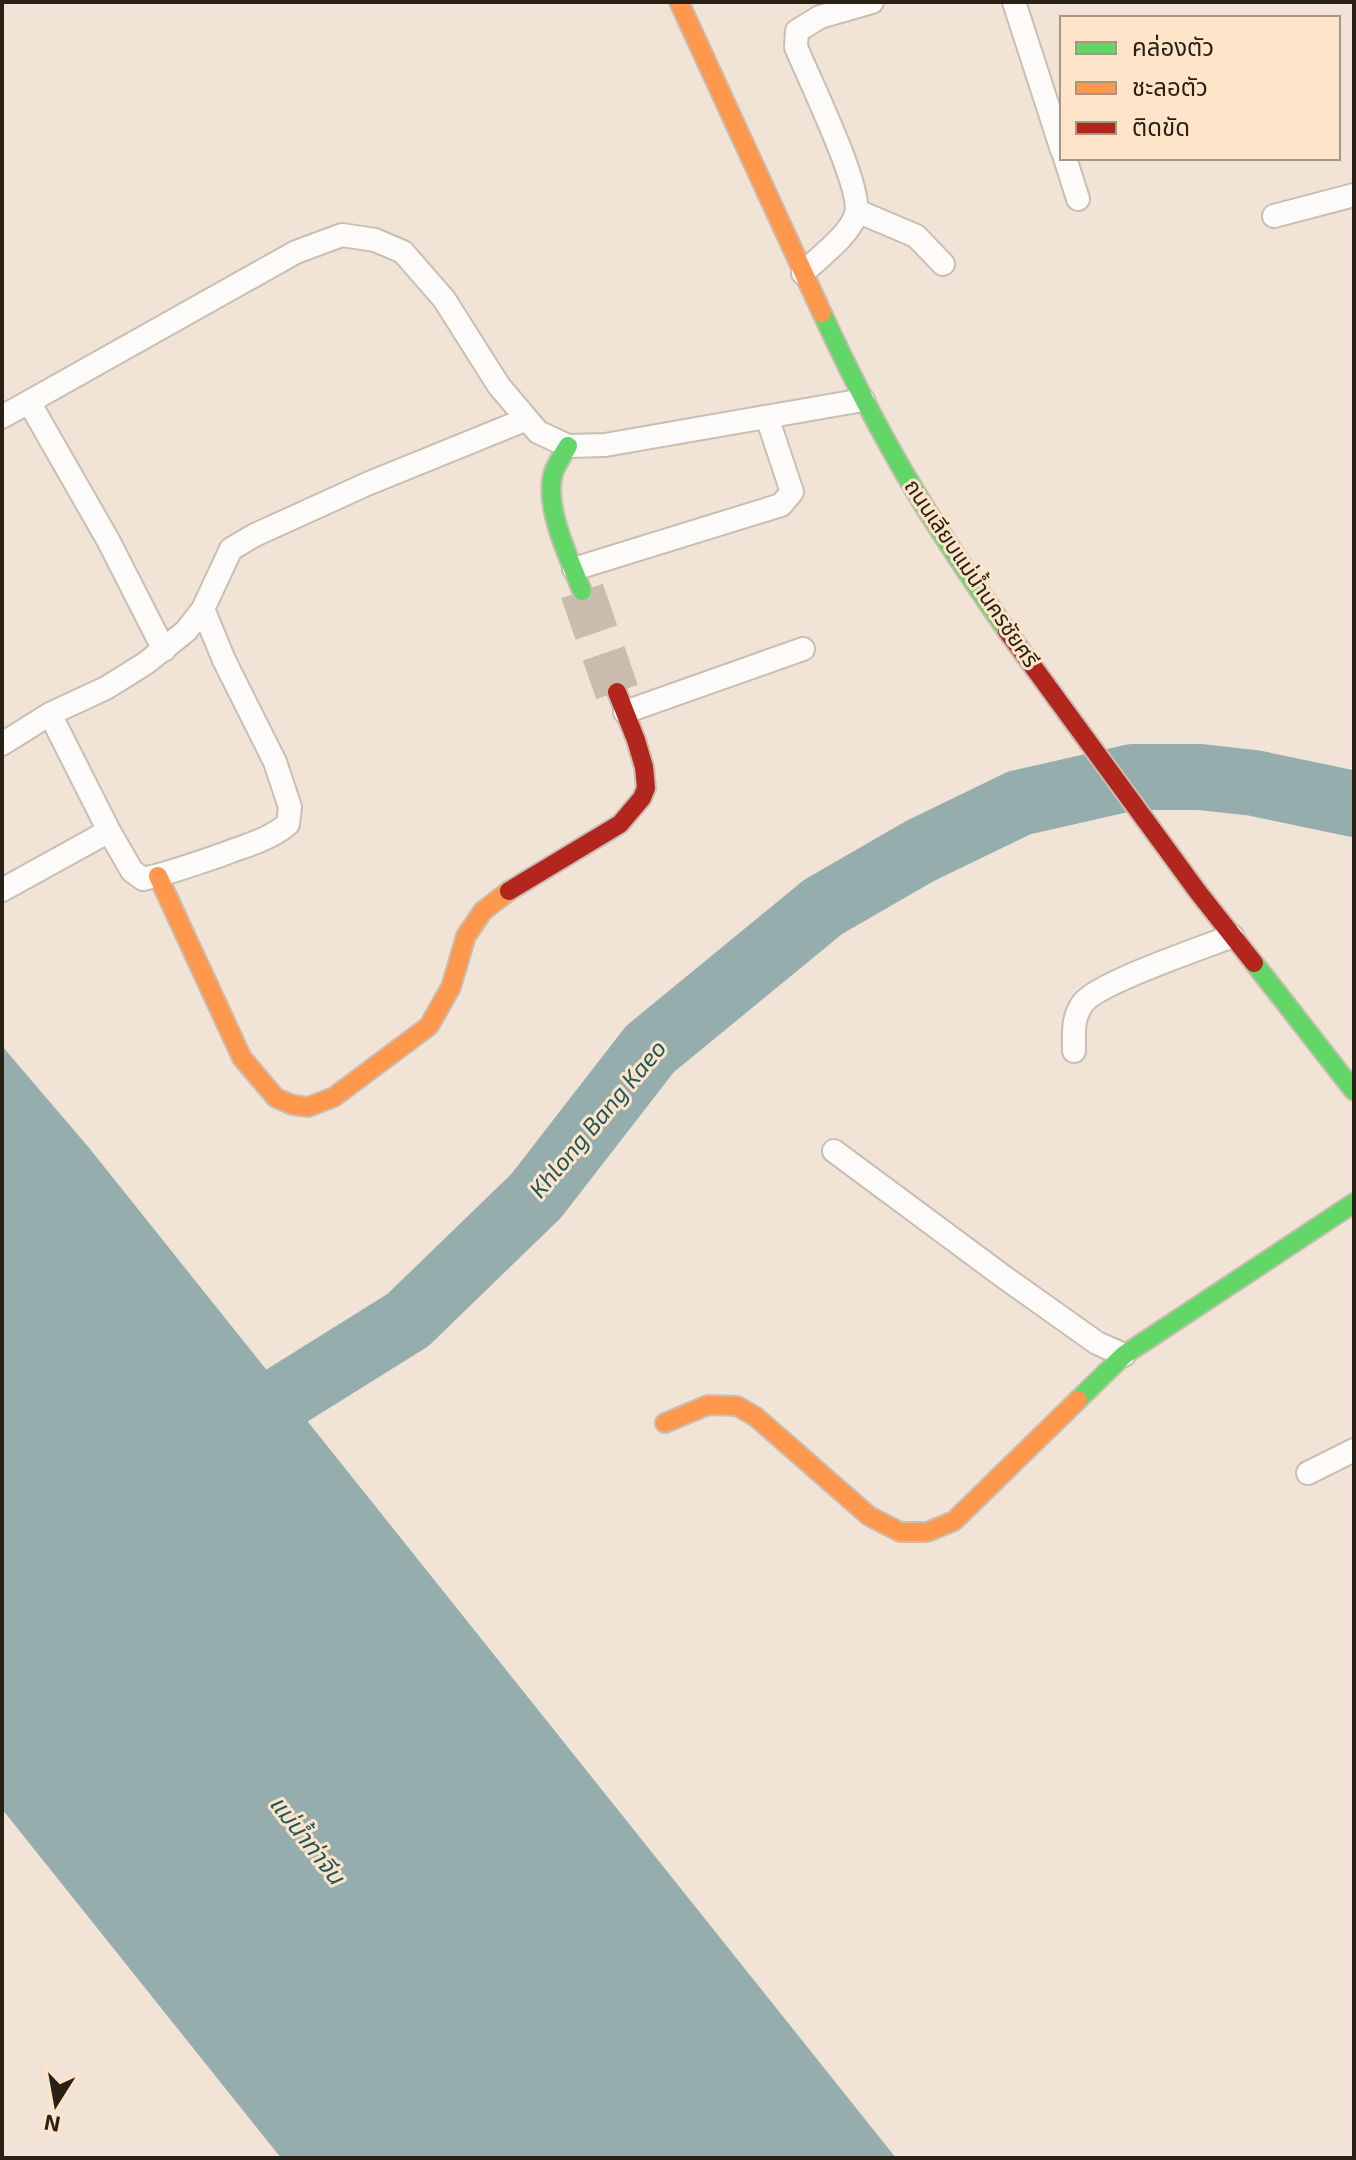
<svg xmlns="http://www.w3.org/2000/svg" width="1356" height="2160" viewBox="0 0 1356 2160" font-family="'Exo 2','Noto Sans Thai',sans-serif">
<rect width="100%" height="100%" fill="#f1e3d5"/>
<path fill="#95aead" d="M2 1046 90 1149 896 2158H281L2 1809Z"/>
<g fill="none" stroke-linecap="round" stroke-linejoin="round">
<path stroke="#95aead" stroke-width="66" d="M211 1443 408 1320 536 1196 650 1049 823 907 920 851 1019 803 1133 777H1200L1254 783 1354 804"/>
<path stroke="#c9bcaf" stroke-width="44" stroke-dasharray="44 22" stroke-linecap="butt" d="M582 591 617 692"/>
<g stroke="#c8beb2" stroke-width="26">
<path id="lane" d="M1014 2 1062 150
M1065 158 1078 199
M857 211 916 236 943 264
M1274 216 1354 195
M803 273C819 257 850 235 856 214 863 188 808 77 796 47L797 31 820 17 872 2
M29 402 108 540 164 650
M2 417 296 252 342 235 375 240 403 252 444 299 499 386 538 432 568 446 605 445 863 400
M574 569 781 505 792 492 767 417
M203 609 224 660 275 762 290 807 288 824C269 840 244 846 221 855 195 864 170 873 143 879L132 871 109 831 50 714 106 688 146 663 186 631 203 609 231 549 255 535 367 484 527 419
M625 712 803 649
M2 744 50 714
M2 890 109 831
M1074 1051C1074 1033 1072 1018 1083 1003 1099 982 1203 948 1232 936
M834 1151 1004 1277 1097 1343 1124 1355
M1308 1473 1354 1450"/>
</g>
<g stroke="#c8beb2" stroke-width="22">
<path id="fast" d="M822 313C857 389 896 464 942 534 963 567 985 599 1007 631
M568 446C563 455 556 464 553 474 544 508 570 560 582 591
M1254 963 1354 1091
M1078 1400 1124 1355 1354 1203"/>
</g>
<g stroke="#c8beb2" stroke-width="22">
<path id="slow" d="M679 2 822 313
M158 876 242 1058 276 1098 293 1105 308 1107 334 1097 429 1026 451 987 466 936 483 911 509 891
M665 1423 708 1405 737 1406 756 1417 869 1516 900 1532H927L954 1521 1078 1400"/>
</g>
<g stroke="#c8beb2" stroke-width="22">
<path id="jam" d="M1007 631 1198 892 1254 963
M509 891 620 824 642 798 646 788 644 767 636 740 617 692"/>
</g>
<use href="#lane" stroke="#fdfbf9" stroke-width="22"/>
<use href="#fast" stroke="#63d668" stroke-width="18"/>
<use href="#slow" stroke="#ff974d" stroke-width="18"/>
<use href="#jam" stroke="#b3261e" stroke-width="18"/>
</g>
<g text-anchor="middle" stroke-width="6" stroke-linejoin="round" paint-order="stroke">
<g font-size="22" fill="#2a2116" stroke="#fee4c8">
<text transform="translate(972 573) rotate(56)" y="8">ถนนเลียบแม่น้ำนครชัยศรี</text>
</g>
<g font-size="24" font-style="italic" fill="#1b575d" stroke="#fee4c8">
<text transform="translate(598 1119) rotate(-50)" y="8">Khlong Bang Kaeo</text>
<text transform="translate(307 1840) rotate(52)" y="8">แม่น้ำท่าจีน</text>
</g>
</g>
<rect width="1356" height="2160" fill="none" stroke="#2a2116" stroke-width="8"/>
<rect x="1060" y="16" width="280" height="144" fill="#fee4c8" stroke="#a99681" stroke-width="2"/>
<rect x="1076" y="42" width="40" height="12" fill="#63d668" stroke="#a99681" stroke-width="2"/>
<text x="1132" y="56" font-size="24" fill="#2a2116">คล่องตัว</text>
<rect x="1076" y="82" width="40" height="12" fill="#ff974d" stroke="#a99681" stroke-width="2"/>
<text x="1132" y="96" font-size="24" fill="#2a2116">ชะลอตัว</text>
<rect x="1076" y="122" width="40" height="12" fill="#b3261e" stroke="#a99681" stroke-width="2"/>
<text x="1132" y="136" font-size="24" fill="#2a2116">ติดขัด</text>
<g transform="translate(56 2104) rotate(191)" stroke="#fee4c8" stroke-width="6" paint-order="stroke">
<path d="M0-6L14 30L0 20L-14 30Z" fill="#2a2116"/>
<text y="-12" font-size="22" font-weight="bold" text-anchor="middle" fill="#2a2116">N</text>
</g>
</svg>
